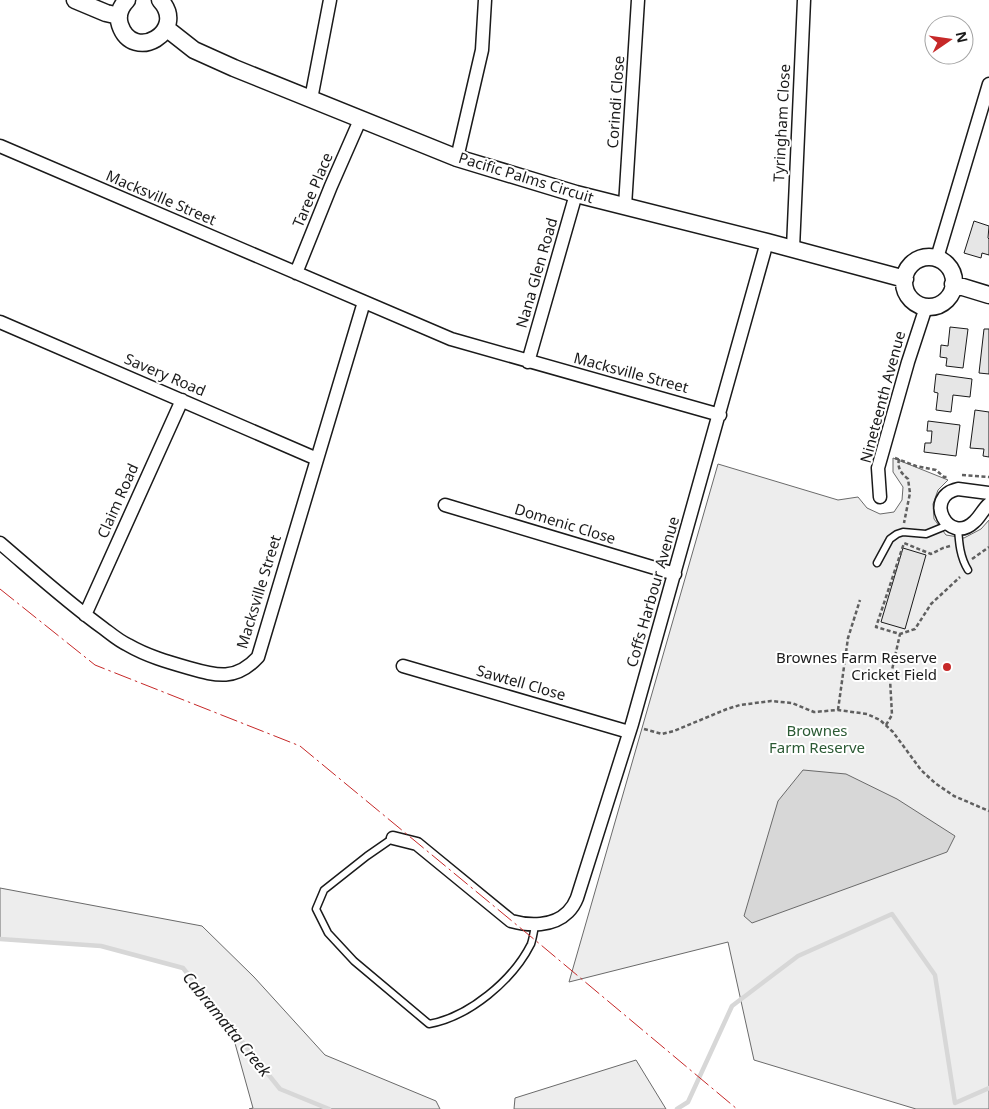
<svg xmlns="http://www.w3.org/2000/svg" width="989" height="1109" viewBox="0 0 989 1109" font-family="'Noto Sans',sans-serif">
<rect width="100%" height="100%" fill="#fff"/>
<path fill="#ededed" stroke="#6a6a6a" d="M893 458 948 480 938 490 933 504 934 519 946 535 964 538 981 529 989 520V1109H916L754 1060 728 942 569 982 718 464 838 500 858 497 867 508 880 514 894 512 902 500 903 487 893 472Z
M0 888 202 926 254 977 325 1055 436 1101 440 1109H249L253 1108 231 1029 183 968 101 946 0 939Z
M636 1060 666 1109H514L515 1098Z"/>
<path fill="#d7d7d7" stroke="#6a6a6a" d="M803 770 846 774 897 799 955 836 947 852 752 923 744 916 778 801Z"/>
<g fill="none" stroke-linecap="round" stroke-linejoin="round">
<path stroke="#d7d7d7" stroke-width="4.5" d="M0 939 101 946 183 968 280 1089 329 1109
M677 1109 688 1102 732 1006 798 956 892 914 935 975 955 1103 989 1088"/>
</g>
<path fill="#e6e6e6" stroke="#1a1a1a" d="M974 221 989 226 988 238 989 239V255L982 253 981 258 964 253Z
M950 327 968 329 963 368 946 366 947 358 940 357 941 345 948 346Z
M984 329H989V374L979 373Z
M936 374 972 379 970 397 953 395 951 412 936 410 938 393 934 392Z
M975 410 989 412V457L983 456 984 449 970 448Z
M928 421 960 425 956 456 924 452 925 443H931L932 431H927Z
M903 548 926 555 905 629 881 622Z"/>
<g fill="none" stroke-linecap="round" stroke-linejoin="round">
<g stroke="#1a1a1a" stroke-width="9">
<path id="service" d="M958 528C959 543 960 557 968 570
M877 563 890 539 897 534 903 532 926 534 948 525
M393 838 367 856 324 890 316 909 328 933 354 961 429 1024C469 1017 513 980 531 944 533 938 534 931 535 925"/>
</g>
<g stroke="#1a1a1a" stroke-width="15">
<path id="minor" d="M311 99 330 0
M0 146 451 339 720 415
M457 158 482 50 485 0
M625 206 638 0
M793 248 804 0
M937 258 989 84
M296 273 331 186 360 120
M0 322 317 459
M528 362 576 194
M989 493 958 489C922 497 949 546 974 522 980 517 983 509 989 504
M880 497 878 468 908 362 926 307
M445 505 675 574
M0 543C34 572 67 602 103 628 111 634 119 641 128 645 147 656 168 662 189 668 217 676 236 681 258 657L364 302
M85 615 182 400
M403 666 629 732
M393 838 417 844 511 921C529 926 553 927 568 912 572 908 575 903 577 898L632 724 767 242"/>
</g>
<g stroke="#1a1a1a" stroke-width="19">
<path id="tertiary" d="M75 0 106 13 119 16
M127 0C120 7 117 16 120 25 133 64 189 31 160 0
M166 28 194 50 234 68 457 158 576 194 767 242 905 279
M904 282a25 25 0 1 1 50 0a25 25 0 1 1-50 0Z
M953 284 989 295"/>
</g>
<path stroke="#5f5f5f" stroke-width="2.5" stroke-dasharray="4 2.5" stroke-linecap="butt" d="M895 458 916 466 936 470 944 477H949
M899 459C897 468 901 473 908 479L910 493 904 523
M962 475 989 477
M950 546 943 548 931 554 904 543 876 627 900 634 915 629 931 604 960 577
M972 559 989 547
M838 710 848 638 860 600
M886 725 892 715 890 679 900 634
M644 729 662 734 674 731 727 709 740 705 771 701 792 703 814 712 838 710 867 714 880 720 893 732 921 770 935 783 954 796 989 811"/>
<use href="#service" stroke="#fff" stroke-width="6"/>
<use href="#minor" stroke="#fff" stroke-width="12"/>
<use href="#tertiary" stroke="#fff" stroke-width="16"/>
<path stroke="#c62828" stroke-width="1" stroke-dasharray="18 4 2.5 4" stroke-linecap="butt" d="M0 589 95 665 300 746 541 945 737 1109"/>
</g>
<circle fill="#c62828" stroke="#fff" stroke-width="2" cx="947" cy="667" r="5"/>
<g text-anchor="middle" stroke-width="4" stroke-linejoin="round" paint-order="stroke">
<g font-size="15" fill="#1a1a1a" stroke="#fff">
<text transform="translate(616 102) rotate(-86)" y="5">Corindi Close</text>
<text transform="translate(782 123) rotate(-87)" y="5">Tyringham Close</text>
<text transform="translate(526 178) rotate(17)" y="5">Pacific Palms Circuit</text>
<text transform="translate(313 190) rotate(-67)" y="5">Taree Place</text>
<text transform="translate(161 198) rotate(23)" y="5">Macksville Street</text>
<text transform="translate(537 273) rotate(-74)" y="5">Nana Glen Road</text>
<text transform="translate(631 373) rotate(15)" y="5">Macksville Street</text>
<text transform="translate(165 375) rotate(23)" y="5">Savery Road</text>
<text transform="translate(883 397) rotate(-75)" y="5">Nineteenth Avenue</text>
<text transform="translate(118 501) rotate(-66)" y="5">Claim Road</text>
<text transform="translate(565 524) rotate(17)" y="5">Domenic Close</text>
<text transform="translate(259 592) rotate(-73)" y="5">Macksville Street</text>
<text transform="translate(653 592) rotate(-74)" y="5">Coffs Harbour Avenue</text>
<text transform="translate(521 683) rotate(16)" y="5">Sawtell Close</text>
</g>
<g font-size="15" fill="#1a1a1a" stroke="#fff" text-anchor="end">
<text x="937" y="663">Brownes Farm Reserve<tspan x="937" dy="17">Cricket Field</tspan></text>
</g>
<g font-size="15" fill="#2b5a34" stroke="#fff">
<text x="817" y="736">Brownes<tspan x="817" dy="17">Farm Reserve</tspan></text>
</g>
<g font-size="16" font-style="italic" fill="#1a1a1a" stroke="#fff">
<text transform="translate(227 1024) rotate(51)" y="6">Cabramatta Creek</text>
</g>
</g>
<g transform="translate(949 40) rotate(77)"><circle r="24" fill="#ffffff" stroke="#a3a3a3"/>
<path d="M0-4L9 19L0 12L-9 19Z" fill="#c62828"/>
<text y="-8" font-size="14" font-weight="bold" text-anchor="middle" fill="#1a1a1a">N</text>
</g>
</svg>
